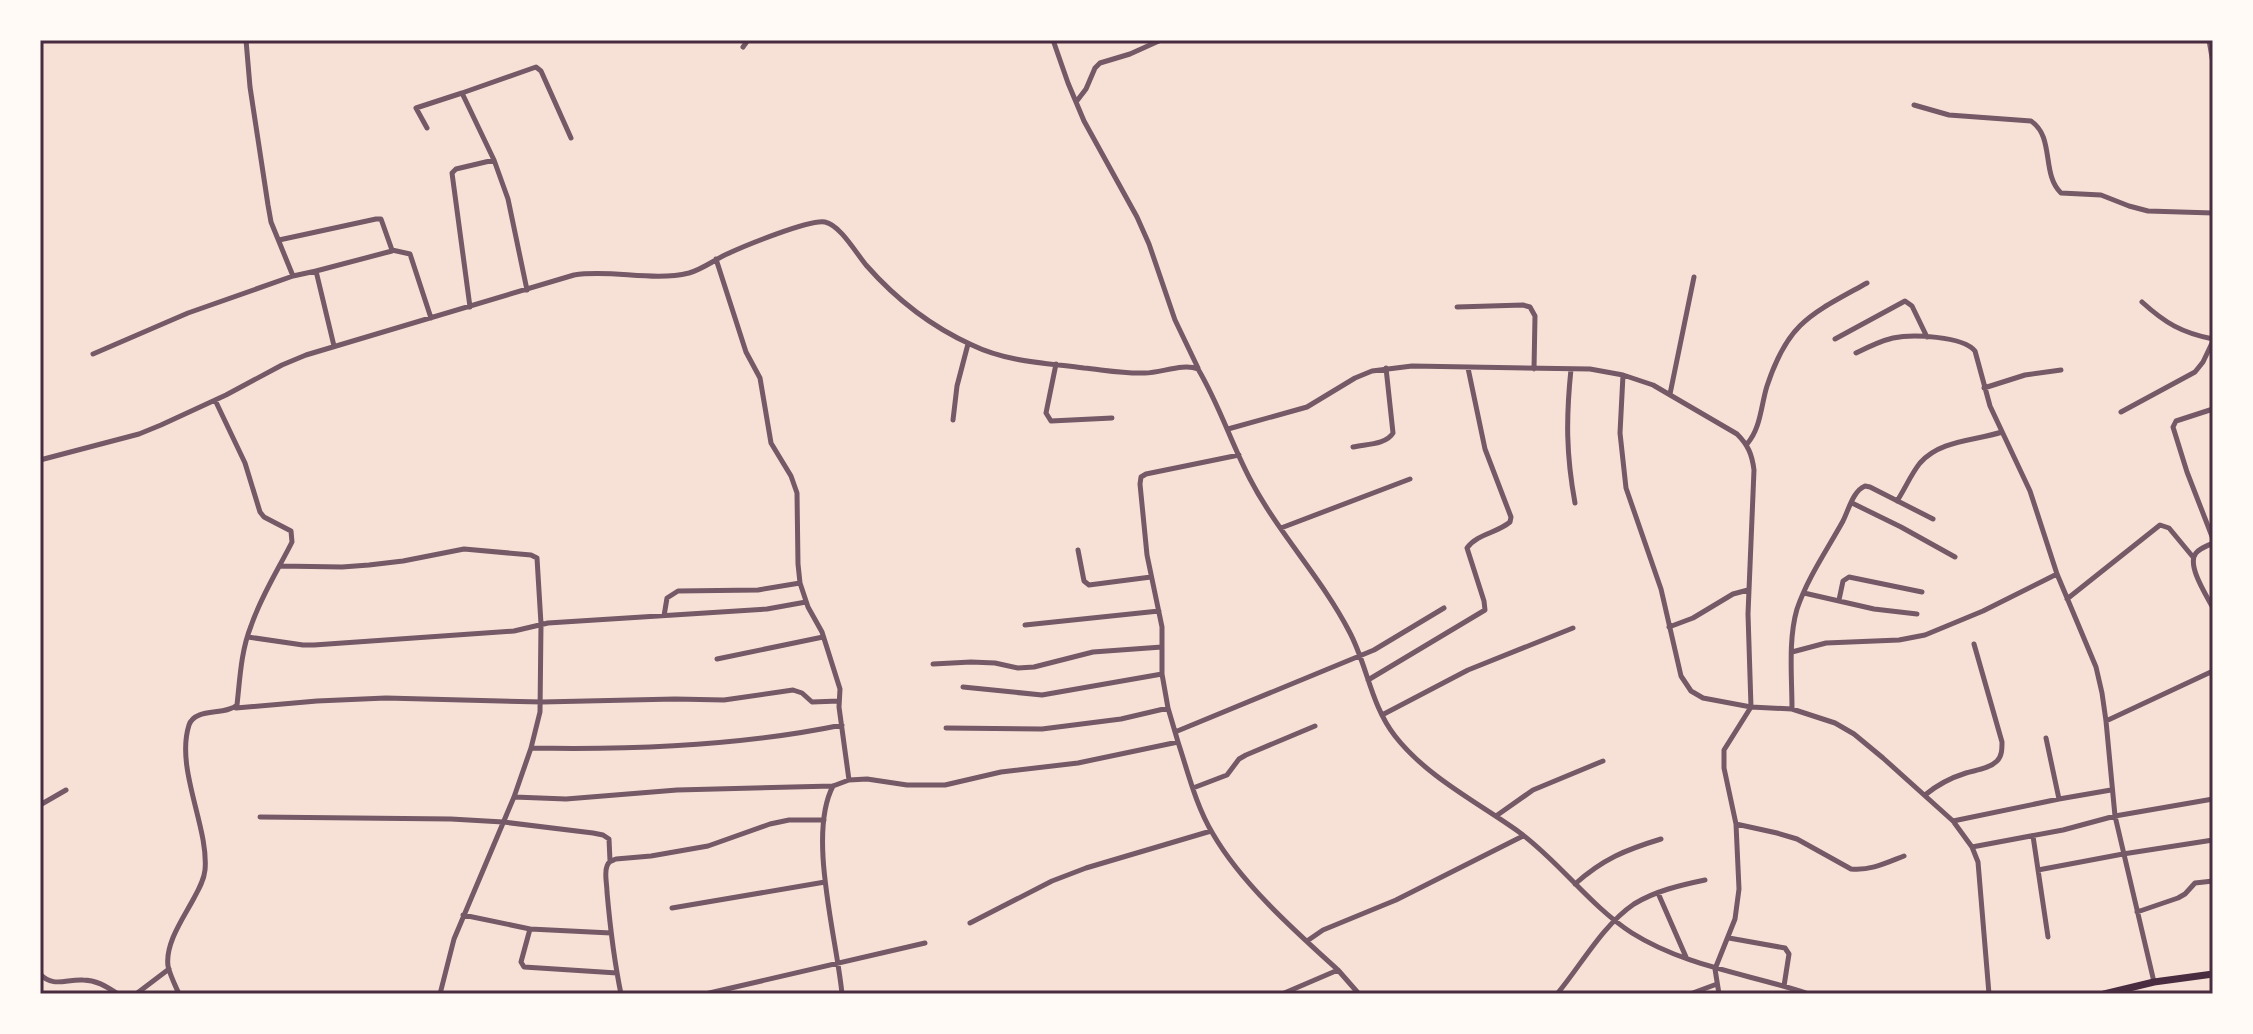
<svg xmlns="http://www.w3.org/2000/svg" width="2253" height="1034" viewBox="0 0 2253 1034" font-family="'Asap Condensed',sans-serif">
<rect width="100%" height="100%" fill="#f7e1d7"/>
<g fill="none" stroke-linecap="round" stroke-linejoin="round">
<path stroke="#755966" stroke-width="5" d="M246 40 250 87 268 205 271 222 293 276 316 271 334 346
M1053 40 1068 83 1084 121 1137 217 1149 244 1175 320 1198 368
M2209 40 2213 63
M743 47 748 40
M1076 102 1086 89 1095 68 1100 63 1130 54 1161 40
M1914 105 1949 115 2031 121C2055 137 2041 174 2061 193L2101 195 2129 206 2148 211 2213 213
M427 128 416 108 462 93
M279 240 376 219H381L392 250 410 254 431 318
M716 259 746 352 760 378 771 443 791 476 797 493 798 564 800 583 808 607 822 632 840 689 839 707 849 780
M316 271 392 251
M527 290 508 199 494 160 462 93 536 67 541 71 571 138
M2142 302C2165 323 2182 333 2213 339
M470 307 452 173 456 169 494 160
M1457 307 1523 305 1530 307 1535 316 1534 369
M1835 339 1905 301 1912 306 1927 337
M1856 353C1868 347 1880 341 1893 338 1912 334 1963 336 1975 351L1990 406 2030 491 2057 574 2096 667 2102 693 2106 721 2115 816 2154 982
M93 354 188 313 293 276
M1056 364 1046 413 1051 421 1112 418
M1571 369C1566 418 1566 454 1575 503
M1623 375 1620 433 1626 488 1661 589 1681 676 1691 691 1703 698 1751 707 1724 750V768L1736 824 1739 889 1735 919 1715 969 1719 994
M1984 388 2025 375 2061 370
M1670 394 1694 277
M2213 409 2176 421 2173 427 2187 472 2213 539
M2121 412 2195 372 2203 362 2213 341
M953 420 957 386 968 344
M1228 429 1307 407 1355 378 1372 371 1412 366 1590 369 1623 375 1653 385 1737 434C1748 445 1752 454 1754 470L1748 614 1751 707 1792 709 1835 723 1854 734 1883 758 1953 821 1972 847 1978 862 1989 994
M1747 444C1761 428 1761 405 1767 386 1788 322 1811 314 1867 283
M1353 447C1365 444 1386 445 1393 433L1386 368
M40 460 139 434 161 425 226 395 282 365 306 355 574 275C612 269 652 282 689 273 703 269 714 260 727 254 744 246 810 219 825 222 840 225 856 253 866 265 895 298 932 327 972 345 1007 362 1046 363 1084 368 1104 370 1125 374 1145 373 1161 373 1183 363 1198 369 1219 404 1231 443 1250 479 1278 533 1321 577 1349 631 1367 664 1371 706 1395 736 1427 777 1477 802 1519 832 1560 862 1589 905 1632 933 1686 967 1750 974 1809 994
M1897 501C1905 489 1911 474 1920 463 1940 440 1974 441 2002 432
M1852 503 1901 527 1955 557
M1281 528 1410 479
M2213 543C2207 546 2200 548 2196 553 2186 565 2207 596 2213 608
M1078 550 1084 581 1089 585 1151 577
M280 566 342 567 369 565 403 561 464 549 531 555 537 558 541 624 540 712 531 748 514 797 454 939 440 994
M1804 593 1874 609 1917 614
M2067 599 2160 525 2169 528 2193 557
M1839 600 1843 581 1849 577 1922 592
M664 616 667 598 678 591 758 590 800 583
M1025 625 1159 611
M1669 627 1693 618 1733 594 1748 590
M248 637 303 645H314L514 631 548 623 767 609 806 602
M1792 652 1826 643 1899 640 1925 635 1983 611 2057 574
M717 659 823 637
M933 664 971 662 995 663 1018 668 1034 667 1093 652 1162 647
M1368 680 1485 610 1484 601 1467 548C1477 534 1497 533 1510 522L1511 517 1485 449 1468 368
M963 687 1042 695 1162 674
M236 708 317 701 386 698 542 702 675 699 724 700 793 690 802 693 812 702 839 701
M1792 709C1792 677 1788 640 1797 609 1808 577 1827 550 1843 521 1849 509 1853 491 1865 486L1870 487 1933 519
M1382 715 1468 670 1573 628
M2106 721 2213 671
M946 728 1042 729 1121 719 1168 708
M1175 732 1374 650 1444 608
M2046 738 2059 799
M1178 742 1168 708 1162 674V627L1147 555 1140 484 1141 477 1146 474 1239 455
M531 748C634 750 741 746 842 725
M833 786C807 835 837 939 842 994
M1193 788 1227 775 1239 759 1246 755 1315 726
M1925 795C1937 785 1950 778 1966 773 1976 770 1989 769 1997 761 2002 756 2002 749 2002 742L1974 644
M514 797 566 799 677 790 833 786 849 780 867 779 907 785H945L1001 772 1078 763 1178 742C1188 772 1196 806 1213 834 1242 884 1295 931 1338 970L1282 994
M40 805 66 790
M1496 816 1533 790 1603 761
M260 817 451 819 503 822 593 833 603 835 609 839 610 861
M1953 821 2059 799 2111 790
M1736 824 1777 833 1797 839 1851 869C1870 871 1886 863 1904 856
M2033 836 2048 937
M1972 847 2063 830 2115 816 2213 799
M2038 870 2123 854 2213 840
M1575 884C1603 859 1625 850 1661 839
M1658 893 1686 957
M672 908 825 882
M2137 912 2178 898 2185 894 2195 883 2213 881
M463 915 530 929 611 933
M970 923 1052 881 1086 868 1211 831
M530 929 521 962 524 967 617 973
M1729 938 1785 948 1789 954 1784 986
M1307 941 1323 930 1396 900 1523 836
M1338 970 1359 994
M40 974C53 988 66 979 83 980 97 980 107 987 118 994
M136 994 169 969
M179 994C175 985 170 975 168 966 165 943 184 917 194 898 199 889 204 880 205 870 209 827 175 769 189 725 195 707 225 716 237 705 240 678 241 651 251 626 261 596 278 570 292 542L291 531 264 517 260 512 245 463 215 400
M621 994C614 960 610 926 607 892 607 884 604 873 607 866 609 861 611 861 616 859L651 856 708 846 770 824 789 820H824
M705 994 925 943
M1557 994C1582 964 1602 926 1634 904 1655 891 1681 885 1705 880
M1690 994 1717 984"/>
<path stroke="#4a2c40" stroke-width="7" d="M2104 994 2154 982 2213 974"/>
</g>
<rect width="2253" height="1034" fill="none" stroke="#fffaf5" stroke-width="84"/>
<rect x="42" y="42" width="2169" height="950" fill="none" stroke="#4a2c40" stroke-width="3"/>
</svg>
